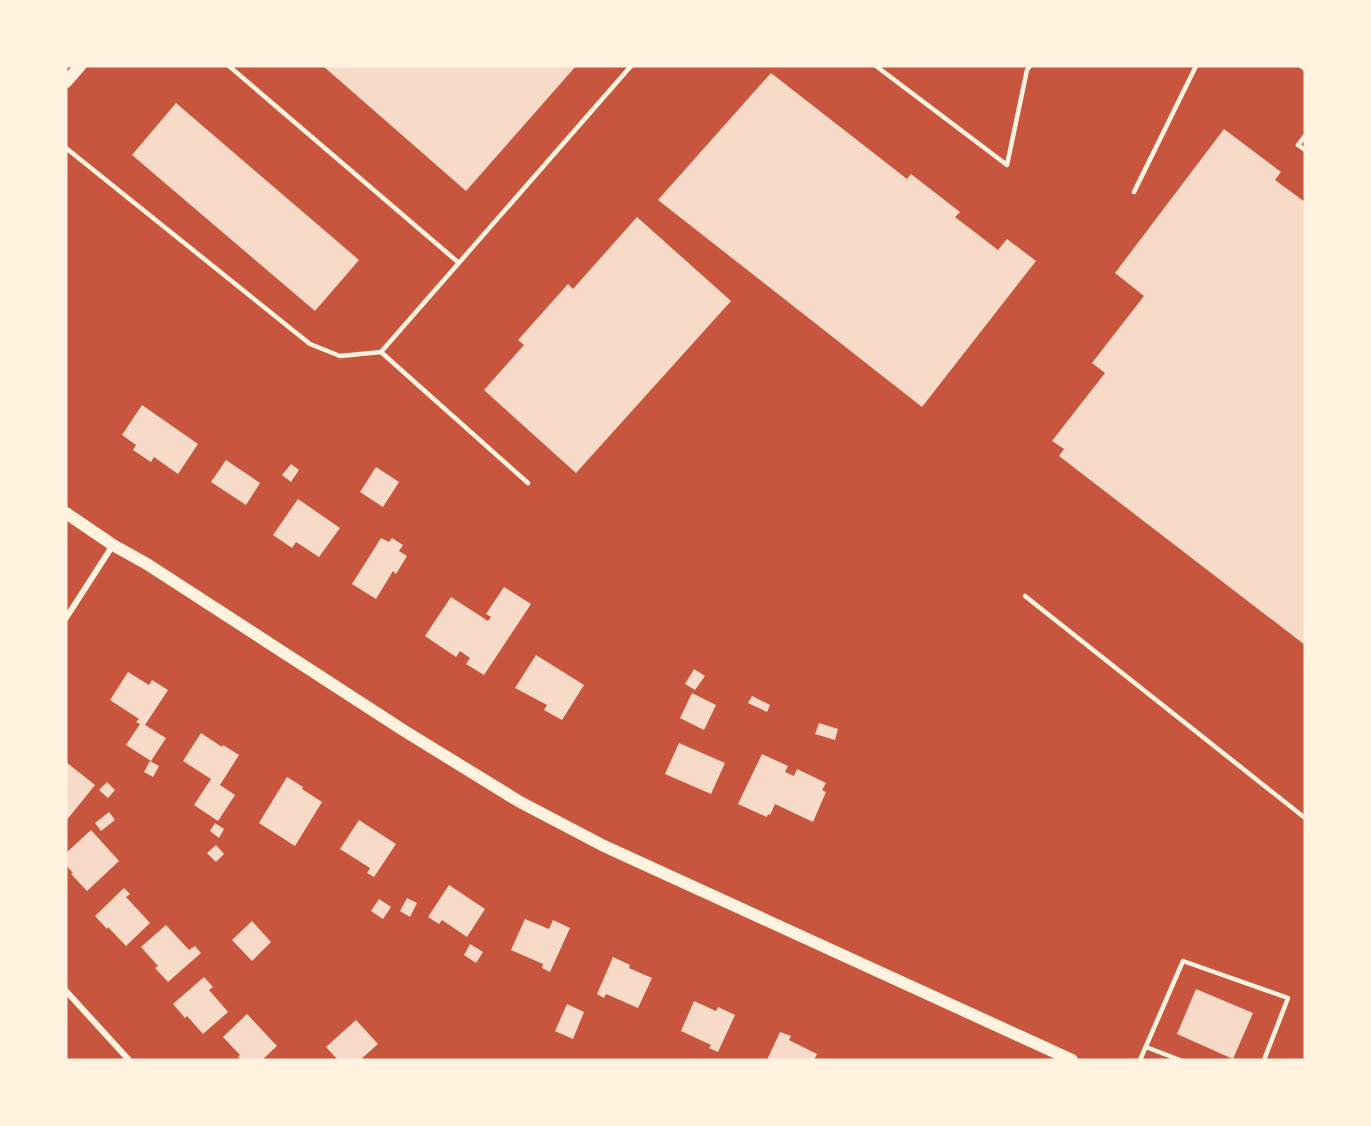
<svg xmlns="http://www.w3.org/2000/svg" width="1371" height="1126" viewBox="0 0 1371 1126" font-family="Manrope,sans-serif">
<rect width="100%" height="100%" fill="#c8553d"/>
<path fill="#f7dbc8" d="M323 66H576L466 191Z
M771 73 907 179 911 174 960 212 955 217 998 250 1007 239 1036 261 922 407 658 200Z
M176 103 359 260 315 311 132 155Z
M1224 129 1281 172 1275 180 1305 202V645L1059 456 1064 449 1052 441 1105 373 1092 363 1144 296 1115 273Z
M637 217 731 301 576 473 484 390 524 345 518 340 568 284 573 289Z
M142 405 198 444 178 474 154 457 151 462 133 450 136 445 122 435Z
M226 460 260 483 246 505 211 482Z
M291 464 299 470 291 482 282 475Z
M376 467 399 482 383 507 360 492Z
M298 499 340 528 319 557 296 542 292 548 273 535Z
M381 538 389 542 392 538 403 545 399 551 407 556 396 574 393 571 376 599 352 584Z
M504 587 531 604 484 675 466 664 470 658 460 651 456 657 425 636 451 597 488 621 491 617 486 614Z
M536 655 584 685 562 720 544 710 547 705 515 688Z
M694 669 705 676 695 690 685 684Z
M128 672 149 685 152 680 168 690 145 725 166 738 151 761 126 745 140 724 136 722 139 719 110 700Z
M692 693 716 705 704 730 680 718Z
M752 696 770 705 767 712 748 703Z
M819 723 838 729 835 740 815 734Z
M201 733 222 747 223 745 239 755 220 785 235 795 218 821 194 805 211 779 183 761Z
M679 743 725 763 711 794 665 774Z
M762 754 788 766 785 772 794 776 797 769 826 783 822 790 826 792 813 822 775 804 770 815 768 814 767 817 738 804Z
M150 761 159 766 153 777 144 772Z
M66 762 95 785 66 821Z
M287 777 303 787 302 789 322 802 295 846 259 823Z
M107 782 115 790 108 798 99 790Z
M109 812 115 820 101 831 95 823Z
M359 820 396 844 374 877 367 873 370 868 340 849Z
M215 823 224 829 219 838 210 831Z
M91 830 119 861 87 891 71 874 73 873 66 865V853Z
M216 845 224 854 216 862 207 853Z
M449 885 485 909 467 937 442 920 439 924 428 917Z
M124 888 130 894 126 897 150 923 126 946 108 927 107 929 95 916Z
M407 898 417 903 410 917 400 911Z
M379 899 391 907 383 919 371 911Z
M525 919 549 929 553 920 570 928 550 972 542 968 543 964 511 950Z
M252 921 271 942 252 961 232 940Z
M166 925 189 950 195 946 201 953 168 982 155 968 158 966 141 947Z
M470 944 483 952 476 963 464 955Z
M613 957 630 965 629 968 652 978 638 1008 606 994 604 998 597 994Z
M204 977 213 987 209 990 228 1012 203 1034 187 1016 185 1018 173 1004Z
M1196 989 1253 1013 1233 1059 1177 1034Z
M694 1001 716 1011 718 1007 735 1015 718 1052 709 1048 711 1045 681 1031Z
M567 1004 584 1012 573 1039 555 1031Z
M247 1014 277 1046 262 1060H241L238 1057 240 1055 223 1037Z
M356 1020 378 1044 360 1060H338L326 1047Z
M780 1032 791 1036 789 1040 817 1054 814 1060H767Z"/>
<g fill="none" stroke-linecap="round" stroke-linejoin="round">
<path stroke="#fff3e0" stroke-width="4.5" d="M229 66 459 263
M876 66 1007 165 1027 70 1030 66
M1301 66 1305 69
M1305 136 1298 145 1305 150
M66 148 310 344 340 356 381 352
M1134 192 1196 66
M528 483 381 352 631 66
M1025 596 1305 818
M1146 1047 1180 1060
M1140 1060 1183 961 1288 998 1264 1060"/>
<path stroke="#fff3e0" stroke-width="6" d="M66 618 113 545
M66 991 129 1060"/>
<path stroke="#fff3e0" stroke-width="12" d="M66 82 80 66
M66 513 113 545 147 564 403 730 520 802 604 846 1072 1060"/>
</g>
<rect width="1371" height="1126" fill="none" stroke="#fff3e0" stroke-width="135"/>
</svg>
